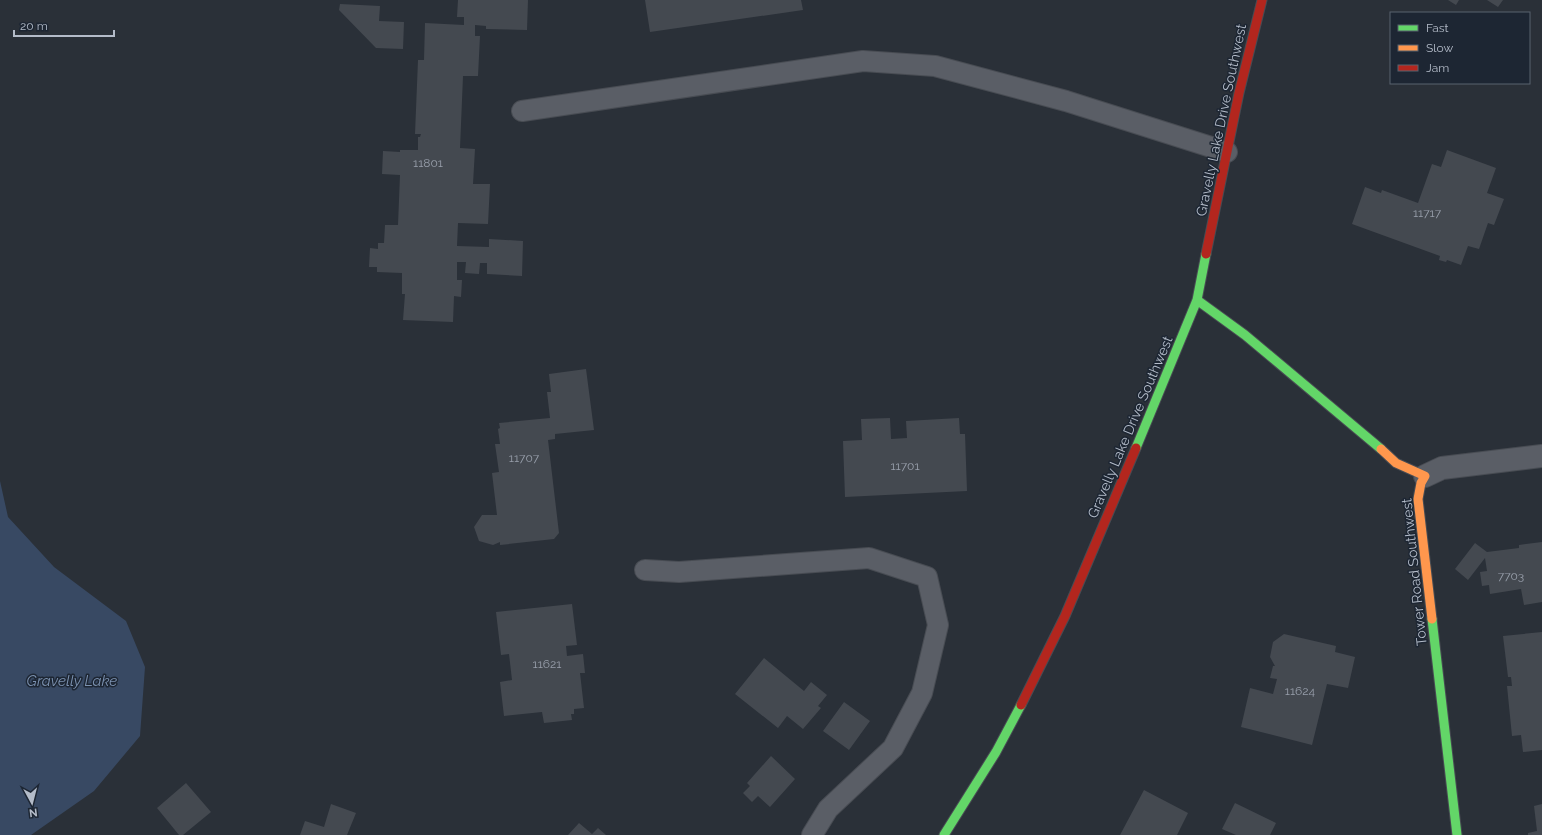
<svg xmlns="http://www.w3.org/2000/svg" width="1542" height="835" viewBox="0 0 1542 835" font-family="Raleway,sans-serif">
<rect width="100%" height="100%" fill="#2a3038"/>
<path fill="#384963" d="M0 481 8 517 54 567 126 621 145 667 140 736 94 791 31 835H0Z"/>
<path fill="#444950" d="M458 0H528L527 30 486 29V26L475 25V36H480L478 76H463L460 148 475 149 473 184H490L488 224 458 223 457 246 489 247V239L523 241 522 276 487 274V263H480L479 274 465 273 466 262H457V280H462L461 297 454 296 453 322 403 320 405 294H402V273L377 272V267H369L370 248 378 249V243H384L385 225H398L400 175 382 174 383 151 400 152V150H418V137H420L421 134H415L418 60H424L425 23 464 25V17H457Z
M645 0H801L803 10 650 32Z
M1448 0H1459L1456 5Z
M1487 0H1503L1498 7Z
M340 4 380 6 379 21 404 22 403 49 376 48 339 10Z
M1447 150 1496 168 1487 193 1504 199 1494 225 1488 223 1479 249 1468 246 1461 265 1447 260 1446 262 1439 260 1440 256 1352 224 1365 187 1381 193 1382 190 1418 203 1432 164 1441 167Z
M586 369 594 430 555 434V439L548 440 559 533 554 539 500 545V542L493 545 479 541 474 527 482 515H497L492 473 499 472 495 444H500L498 429 500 428 499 423 550 418 547 392H551L549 374Z
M890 418 891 439 907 438 906 421 959 418 960 434H965L967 491 845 497 843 441 862 440 861 419Z
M1542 542V602L1524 605 1521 589 1490 594 1489 585 1482 586 1480 572 1487 571 1485 558 1468 580 1455 569 1475 543 1487 552 1519 548V545Z
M572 604 577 645 566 646 567 656 583 654 585 673H580L584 708 574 709V714H571L572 720 544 723 542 712 504 716 500 682 512 680 509 654 501 655 496 612Z
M1542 632V750L1523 752 1521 735 1512 736 1507 686H1512L1511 677H1508L1503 636Z
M1284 634 1336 646 1335 652 1355 657 1348 688 1327 684 1312 745 1241 727 1250 688 1273 694 1277 679 1270 678 1273 666H1275L1270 657 1273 642Z
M764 658 804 691 811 682 827 695 818 706 821 708 803 729 787 716 778 728 735 694Z
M844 702 870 721 849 750 823 731Z
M771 756 795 779 770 807 758 796 752 802 743 793 750 786 747 783Z
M186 783 211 812 183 835H179L157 808Z
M1144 790 1188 813 1177 835H1120Z
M1235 803 1276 823 1270 835H1236L1222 829Z
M331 804 356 813 347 835H300L305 821 324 827Z
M1542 804V835H1528V833L1537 831 1534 806Z
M579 823 592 834 598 828 606 835H568Z"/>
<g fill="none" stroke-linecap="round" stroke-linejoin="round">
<g stroke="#484c53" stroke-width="22">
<path id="lane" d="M522 111 863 61 935 66 1066 101 1227 152
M645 570 679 572 869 558 927 577 938 625 922 693 893 748 828 809 812 835"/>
</g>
<g stroke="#484c53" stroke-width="24">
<path id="street" d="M1425 476 1442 468 1542 456"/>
</g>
<g stroke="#484c53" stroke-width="11">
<path id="fast" d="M1197 300 1245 335 1381 449
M1136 448 1197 300 1206 254
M1432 619 1457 835
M944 835 996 752 1021 705"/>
</g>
<g stroke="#484c53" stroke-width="11">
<path id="slow" d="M1381 449 1396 463 1425 476 1421 483 1418 499 1432 619"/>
</g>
<g stroke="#484c53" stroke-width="11">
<path id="jam" d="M1206 254 1239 93 1262 0
M1021 705 1065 616 1136 448"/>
</g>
<use href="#lane" stroke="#5a5e66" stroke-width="20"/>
<use href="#street" stroke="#5a5e66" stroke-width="22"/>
<use href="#fast" stroke="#63d668" stroke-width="9"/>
<use href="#slow" stroke="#ff974d" stroke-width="9"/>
<use href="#jam" stroke="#b3261e" stroke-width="9"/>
</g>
<g text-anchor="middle" stroke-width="3" stroke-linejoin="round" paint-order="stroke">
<g font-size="12" fill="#989fab">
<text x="428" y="167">11801</text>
<text x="1427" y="217">11717</text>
<text x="524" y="462">11707</text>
<text x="905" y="470">11701</text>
<text x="1511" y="580">7703</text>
<text x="547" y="668">11621</text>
<text x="1300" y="695">11624</text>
</g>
<g font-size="14" fill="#b4bcc9" stroke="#1d2633">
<text transform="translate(1221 120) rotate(-78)" y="5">Gravelly Lake Drive Southwest</text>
<text transform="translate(1130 427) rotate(-67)" y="5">Gravelly Lake Drive Southwest</text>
<text transform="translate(1414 572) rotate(-96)" y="5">Tower Road Southwest</text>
</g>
<g font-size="15" font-style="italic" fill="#7c92b1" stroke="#1d2633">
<text x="72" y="686">Gravelly Lake</text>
</g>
</g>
<rect x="1390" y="12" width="140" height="72" fill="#1d2633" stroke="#59626f"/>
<rect x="1398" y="25" width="20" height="6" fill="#63d668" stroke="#59626f"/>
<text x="1426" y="32" font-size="12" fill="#b4bcc9">Fast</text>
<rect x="1398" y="45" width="20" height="6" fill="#ff974d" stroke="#59626f"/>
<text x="1426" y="52" font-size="12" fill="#b4bcc9">Slow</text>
<rect x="1398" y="65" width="20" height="6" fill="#b3261e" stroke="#59626f"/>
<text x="1426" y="72" font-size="12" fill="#b4bcc9">Jam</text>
<g transform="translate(32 803) rotate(173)" stroke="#1d2633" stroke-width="3" paint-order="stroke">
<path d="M0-3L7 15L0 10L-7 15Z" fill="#b4bcc9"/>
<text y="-6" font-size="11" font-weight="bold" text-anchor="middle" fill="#b4bcc9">N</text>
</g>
<path d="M14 30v6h100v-6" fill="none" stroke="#b4bcc9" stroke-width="2"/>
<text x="20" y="30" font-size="12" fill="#b4bcc9" stroke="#1d2633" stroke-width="3" paint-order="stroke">20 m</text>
</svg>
